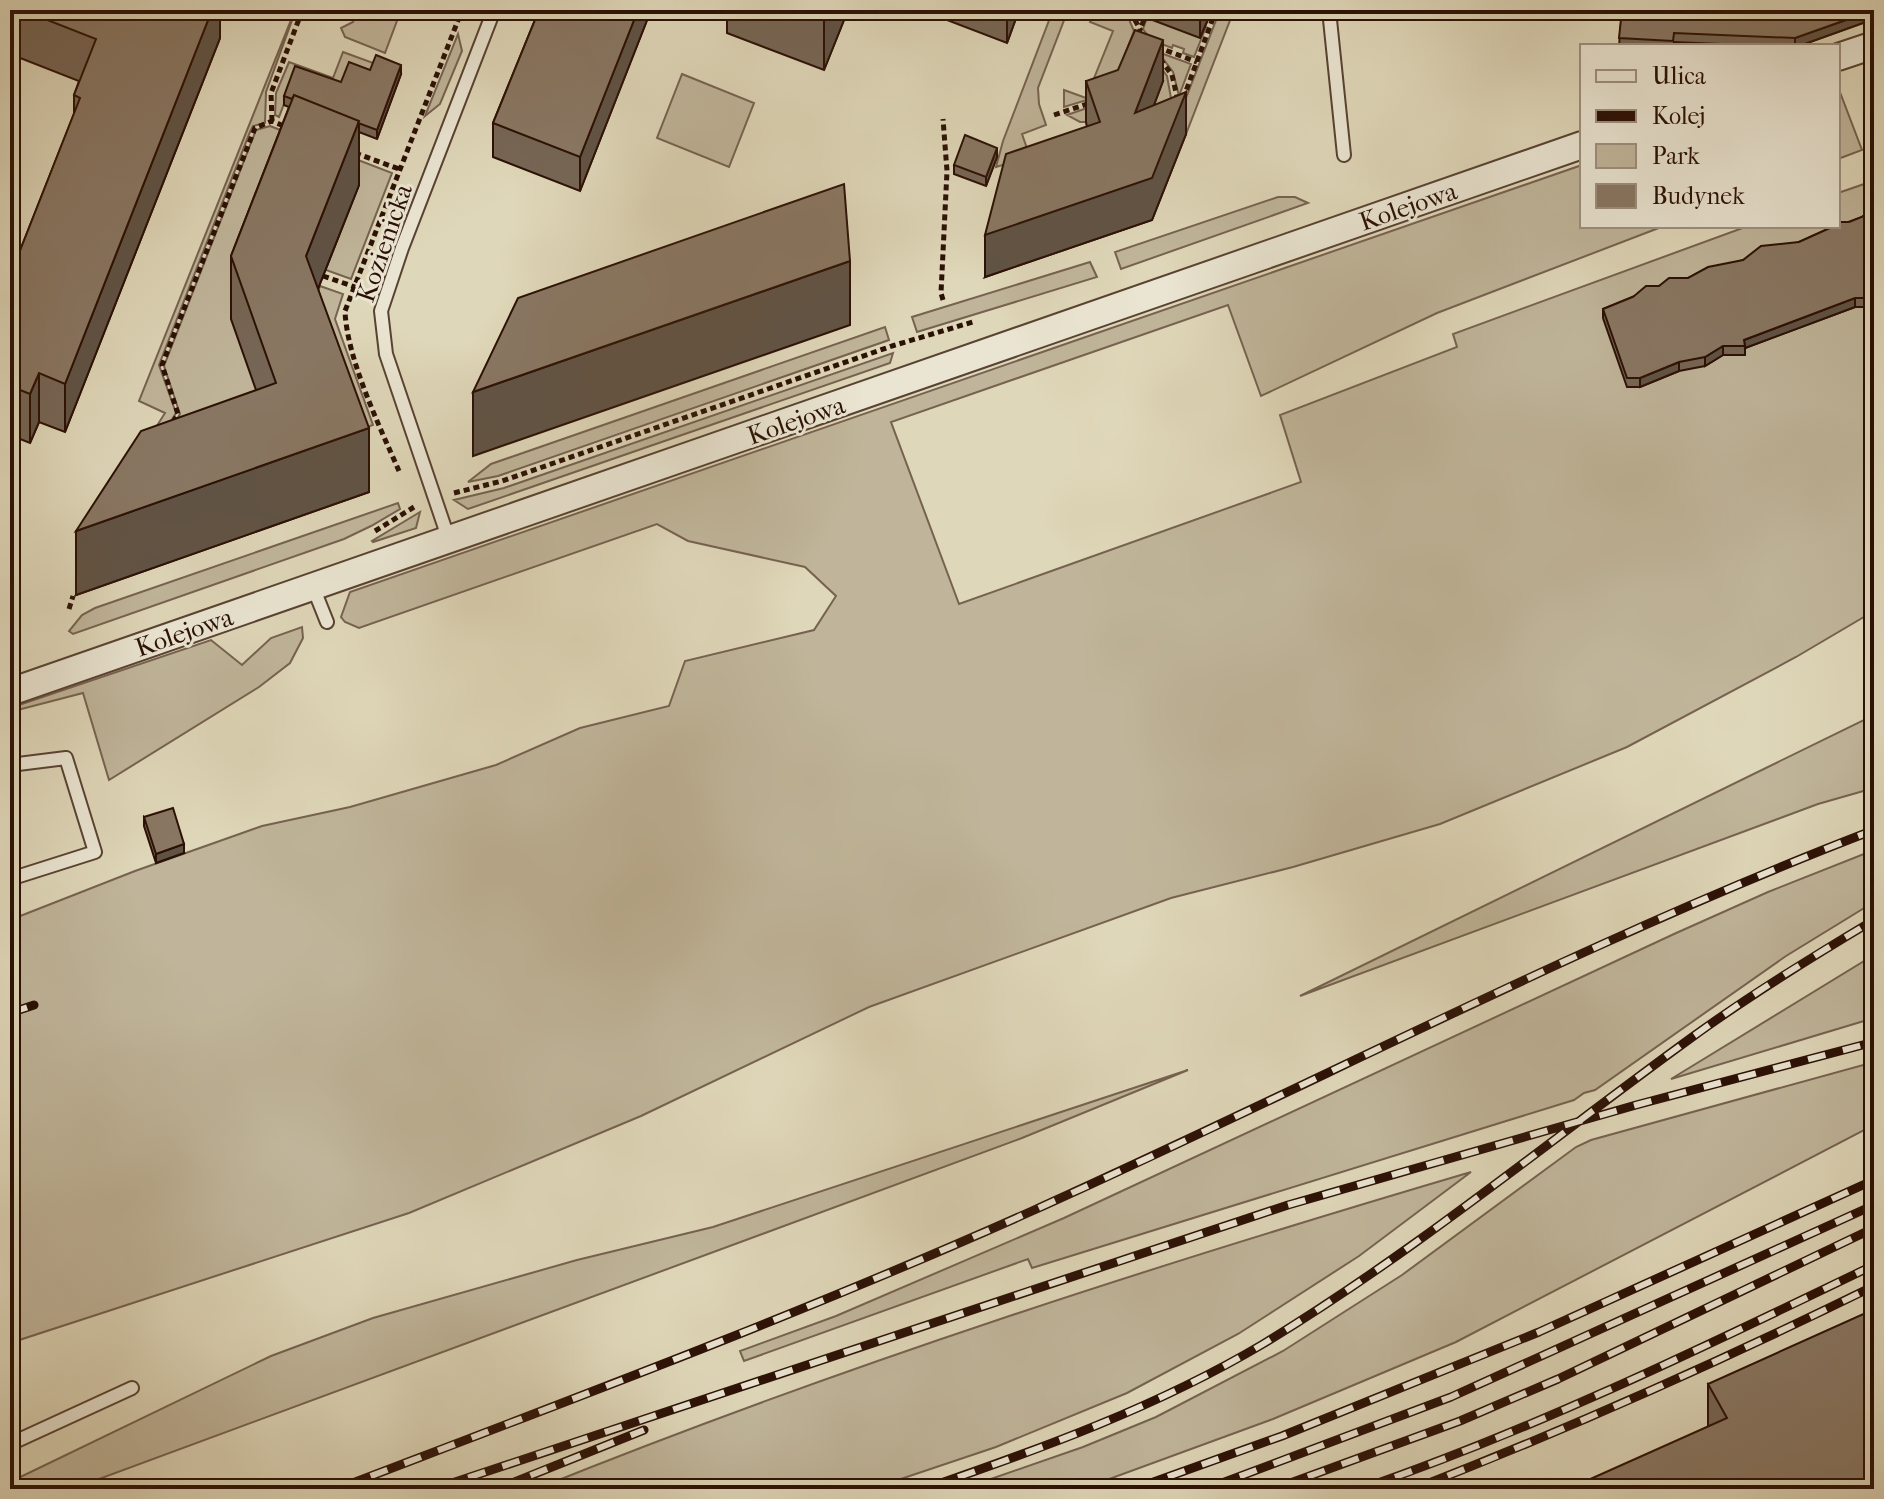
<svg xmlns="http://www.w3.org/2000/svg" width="1884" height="1499" viewBox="0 0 1884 1499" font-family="'IM FELL French Canon',serif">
<rect width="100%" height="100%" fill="#dfd7b9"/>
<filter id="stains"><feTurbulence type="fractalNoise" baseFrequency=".0025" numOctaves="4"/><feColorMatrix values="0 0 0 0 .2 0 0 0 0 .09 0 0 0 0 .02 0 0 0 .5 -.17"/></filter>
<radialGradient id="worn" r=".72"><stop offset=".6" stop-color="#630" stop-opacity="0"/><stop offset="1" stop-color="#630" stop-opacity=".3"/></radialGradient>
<path fill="#c0b59a" stroke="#766250" stroke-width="2" d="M295 10H333L294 15 266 92 265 123 253 126 250 132 159 365 176 413 89 550 85 540 165 413 139 401Z
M382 10H401L385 53 345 37 341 28 353 22 354 18 380 15Z
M1053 10H1068L1038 88 1039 104 1046 125 1022 134 1030 157 996 167 1003 141Z
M1095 10H1125L1134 31 1110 93 1064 107V90L1086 98 1113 31 1090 22Z
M1220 10H1234L1186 134 1181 111Z
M1164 11 1206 27 1194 57 1183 53 1184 49 1173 45 1172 48 1151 40 1143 29 1147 18Z
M458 34 462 51 440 104 425 116Z
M1145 46 1167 76 1173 109 1095 151 1086 122H1080L1067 115 1116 98Z
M343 52 376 64 370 79 341 91 295 75 279 117 275 115 276 93 289 62 333 78Z
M1158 52 1191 64 1179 96 1173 72Z
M682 74 754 103 729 167 657 138Z
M1838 87 1862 150 1838 159Z
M270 126 392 173 351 279 326 270 303 163 276 447 94 551 180 414 164 366 256 130Z
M1582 165V226H1664L1437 313 1261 396 1228 305 891 422 959 604 1301 482 1280 415 1457 347 1453 334 1748 226H1838V193L1873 181 1874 611 1796 657 1627 747 1440 824 1293 867 1171 898 869 1007 641 1116 409 1213 10 1343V920L135 871 262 826 350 807 496 765 580 728 669 706 685 661 814 630 836 596 805 567 688 541 657 524 359 628 345 622 341 617 350 592Z
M1278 197H1295L1308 203 1121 269 1115 252Z
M1090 262 1097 277 917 332 912 317Z
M320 286 343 294 335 319 373 425 349 434 306 319Z
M885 327 889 340 498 476 468 482 491 464Z
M893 353 890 363 468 509 454 500 504 488Z
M398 503 400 509 371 526 344 539 73 634 69 631 82 615 95 608Z
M420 512 416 528 373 542 372 541Z
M302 627 303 638 290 663 259 687 109 780 83 693 10 712V708L211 640 242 665 271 638Z
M1874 715V788L1818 804 1300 996Z
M1874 850V902L1786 956 1595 1090 1584 1093 1574 1100 1032 1268 1028 1259 744 1361 740 1351 836 1316 1064 1218 1674 934 1768 892Z
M1874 955V1018L1671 1079Z
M1874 1062V1125L1456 1342 1273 1419 1082 1489H962L1083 1447 1156 1417 1283 1351 1402 1275 1576 1147 1591 1140Z
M1188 1070 1022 1138 72 1489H10V1482L271 1356 373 1318 577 1260 713 1227Z
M1471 1172 1359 1256 1238 1334 1127 1393 996 1447 871 1489H536C841 1366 1156 1265 1471 1172Z"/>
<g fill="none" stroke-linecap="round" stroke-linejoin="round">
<g stroke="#584232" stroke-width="16">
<path id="lane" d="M1329 10 1344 155
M449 540 386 354 381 311 402 248 494 10
M313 587 327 622
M10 765 66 758 95 852 10 879
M10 1444 132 1388"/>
</g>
<g stroke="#584232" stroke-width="30">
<path id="street" d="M1838 57 1874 45
M10 692 1582 145"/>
</g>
<path stroke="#2b1005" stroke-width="5" stroke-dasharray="6 4" stroke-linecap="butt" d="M1130 11 1141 31
M1138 35 1145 17
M1157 47 1197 62
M1160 59 1172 75 1178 101
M1183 99 1216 10
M1054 115 1090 103
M272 121 271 93 299 19 369 10
M355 153 399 169
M323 276 355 287
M943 300 941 293 947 171 943 119
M173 422 178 414 162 365 255 128 272 121 286 127
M399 471C379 425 347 359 345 311L462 10
M454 493 502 481 892 346 976 321
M375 531 414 507
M69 609 73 596"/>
<use href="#lane" stroke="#eae5d2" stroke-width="12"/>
<use href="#street" stroke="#eae5d2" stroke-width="26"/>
<g stroke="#2b1005" stroke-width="9">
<path id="rail" d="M10 1013 34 1005
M337 1489C570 1400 804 1313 1032 1211 1313 1085 1586 940 1874 830
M434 1489 1288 1205 1636 1105 1874 1042
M497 1489 644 1430
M924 1489C1040 1449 1157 1407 1263 1344 1413 1253 1549 1141 1691 1038 1750 995 1812 957 1874 920
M1134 1489 1282 1436 1539 1332 1874 1180
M1206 1489 1451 1397 1874 1205
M1274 1489 1460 1421 1558 1379 1874 1228
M1361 1489C1538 1428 1706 1346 1874 1265
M1414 1489C1571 1428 1723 1360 1874 1286"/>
</g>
<use href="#rail" stroke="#eae5d2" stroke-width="6" stroke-dasharray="18" stroke-linecap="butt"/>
</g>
<path fill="#766655" stroke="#2b1005" stroke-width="2" d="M10 10H220V38L65 432 39 422 30 443 10 435V276L74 114V95L79 81 10 54Z
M539 10H651L580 191 493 157V123Z
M727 10H848L824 70 727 33Z
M921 10H1019L1007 43Z
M1126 10H1212L1200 38Z
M1622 10 1874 19 1799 46H1769L1674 42 1673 46H1619Z
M370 70 401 74 377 139 359 132V185L318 289 369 492 76 595 256 390 231 319V256L289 107 284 105V96L341 82Z
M1086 81H1163L1154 105 1186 134 1152 220 985 277 1087 127 1086 122Z
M997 157 986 186 954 174V165Z
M1874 207V307H1855L1745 348V355H1723L1705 366 1679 371 1640 387H1627L1603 318V309L1659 286 1688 278 1799 242 1828 229V226H1838L1862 217Z
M144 817 184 853 156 863 144 826Z
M1708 1384 1874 1489 1708 1426Z"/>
<path fill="#605345" stroke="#2b1005" stroke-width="2" d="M212 10H220V38L65 432V384Z
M638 10H651L580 191V157Z
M824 10H848L824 70Z
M1007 10H1019L1007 43Z
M1200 10H1212L1200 38Z
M1874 10V19L1799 46H1795V38Z
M1163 40V81L1135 155V113Z
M401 65V74L377 139V130Z
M1186 92V134L1152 220 985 277V235Z
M359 121V185L306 319V256Z
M997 148V157L986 186V177Z
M850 261V325L473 456V392Z
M1855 298V307L1745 348 1744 340Z
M1723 346V355L1705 366V357Z
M1679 362V371L1640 387V378Z
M39 373V422L30 443V394Z
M369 428V492L76 595V531Z
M184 844V853L156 863V854Z"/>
<path fill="#897763" stroke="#2b1005" stroke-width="2" d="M22 10H212L65 384 39 373 30 394 10 386V276L80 98 74 95 96 39Z
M539 10H638L580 157 493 123Z
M1622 10H1874L1795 38 1674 33 1673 41 1619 38Z
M1135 30 1163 40 1135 113 1186 92 1152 178 985 235 1006 154 1100 122 1086 81 1118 70Z
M376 55 401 65 377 130 358 123 359 121 294 95 292 99 284 96 295 66 341 82 349 62 370 70Z
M294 95 359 121 306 256 369 428 76 531 141 431 276 383 231 256Z
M965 135 997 148 986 177 954 165Z
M844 184 850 261 473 392 518 298Z
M1874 207V298H1855L1744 340 1745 346H1723L1705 357 1679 362 1640 378H1627L1603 309 1633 297 1646 286H1659L1669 278H1688L1708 267 1743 260 1761 246 1799 242 1830 228 1829 226H1838V222H1849L1862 217Z
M173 808 184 844 156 854 144 817Z
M1870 1311 1874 1319V1486L1868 1489H1568L1727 1418 1708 1384Z"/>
<g text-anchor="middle" stroke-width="6" stroke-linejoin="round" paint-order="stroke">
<g font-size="26" fill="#2b1005" stroke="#eae5d2">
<text transform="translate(1408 206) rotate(-19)" y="9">Kolejowa</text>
<text transform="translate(384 243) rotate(-71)" y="9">Kozienicka</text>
<text transform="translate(796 420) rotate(-19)" y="9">Kolejowa</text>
<text transform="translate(184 632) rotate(-19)" y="9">Kolejowa</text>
</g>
</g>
<rect width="1884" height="1499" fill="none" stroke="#dfd7b9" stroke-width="40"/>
<rect x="12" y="12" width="1860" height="1475" fill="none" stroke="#2b1005" stroke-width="4"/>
<rect x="20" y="20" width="1844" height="1459" fill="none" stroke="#2b1005" stroke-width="2"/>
<rect x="1580" y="44" width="260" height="184" fill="#eae5d2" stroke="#9e9080" stroke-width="2"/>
<rect x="1596" y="70" width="40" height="12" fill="#eae5d2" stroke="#9e9080" stroke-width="2"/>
<text x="1652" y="84" font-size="24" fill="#2b1005">Ulica</text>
<rect x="1596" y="110" width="40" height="12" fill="#2b1005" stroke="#9e9080" stroke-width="2"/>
<text x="1652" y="124" font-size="24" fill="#2b1005">Kolej</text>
<rect x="1596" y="144" width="40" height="24" fill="#c0b59a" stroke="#9e9080" stroke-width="2"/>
<text x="1652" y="164" font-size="24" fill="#2b1005">Park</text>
<rect x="1596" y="184" width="40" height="24" fill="#897763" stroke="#9e9080" stroke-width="2"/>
<text x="1652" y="204" font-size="24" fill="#2b1005">Budynek</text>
<rect width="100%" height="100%" filter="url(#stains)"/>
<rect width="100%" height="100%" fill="url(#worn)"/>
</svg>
